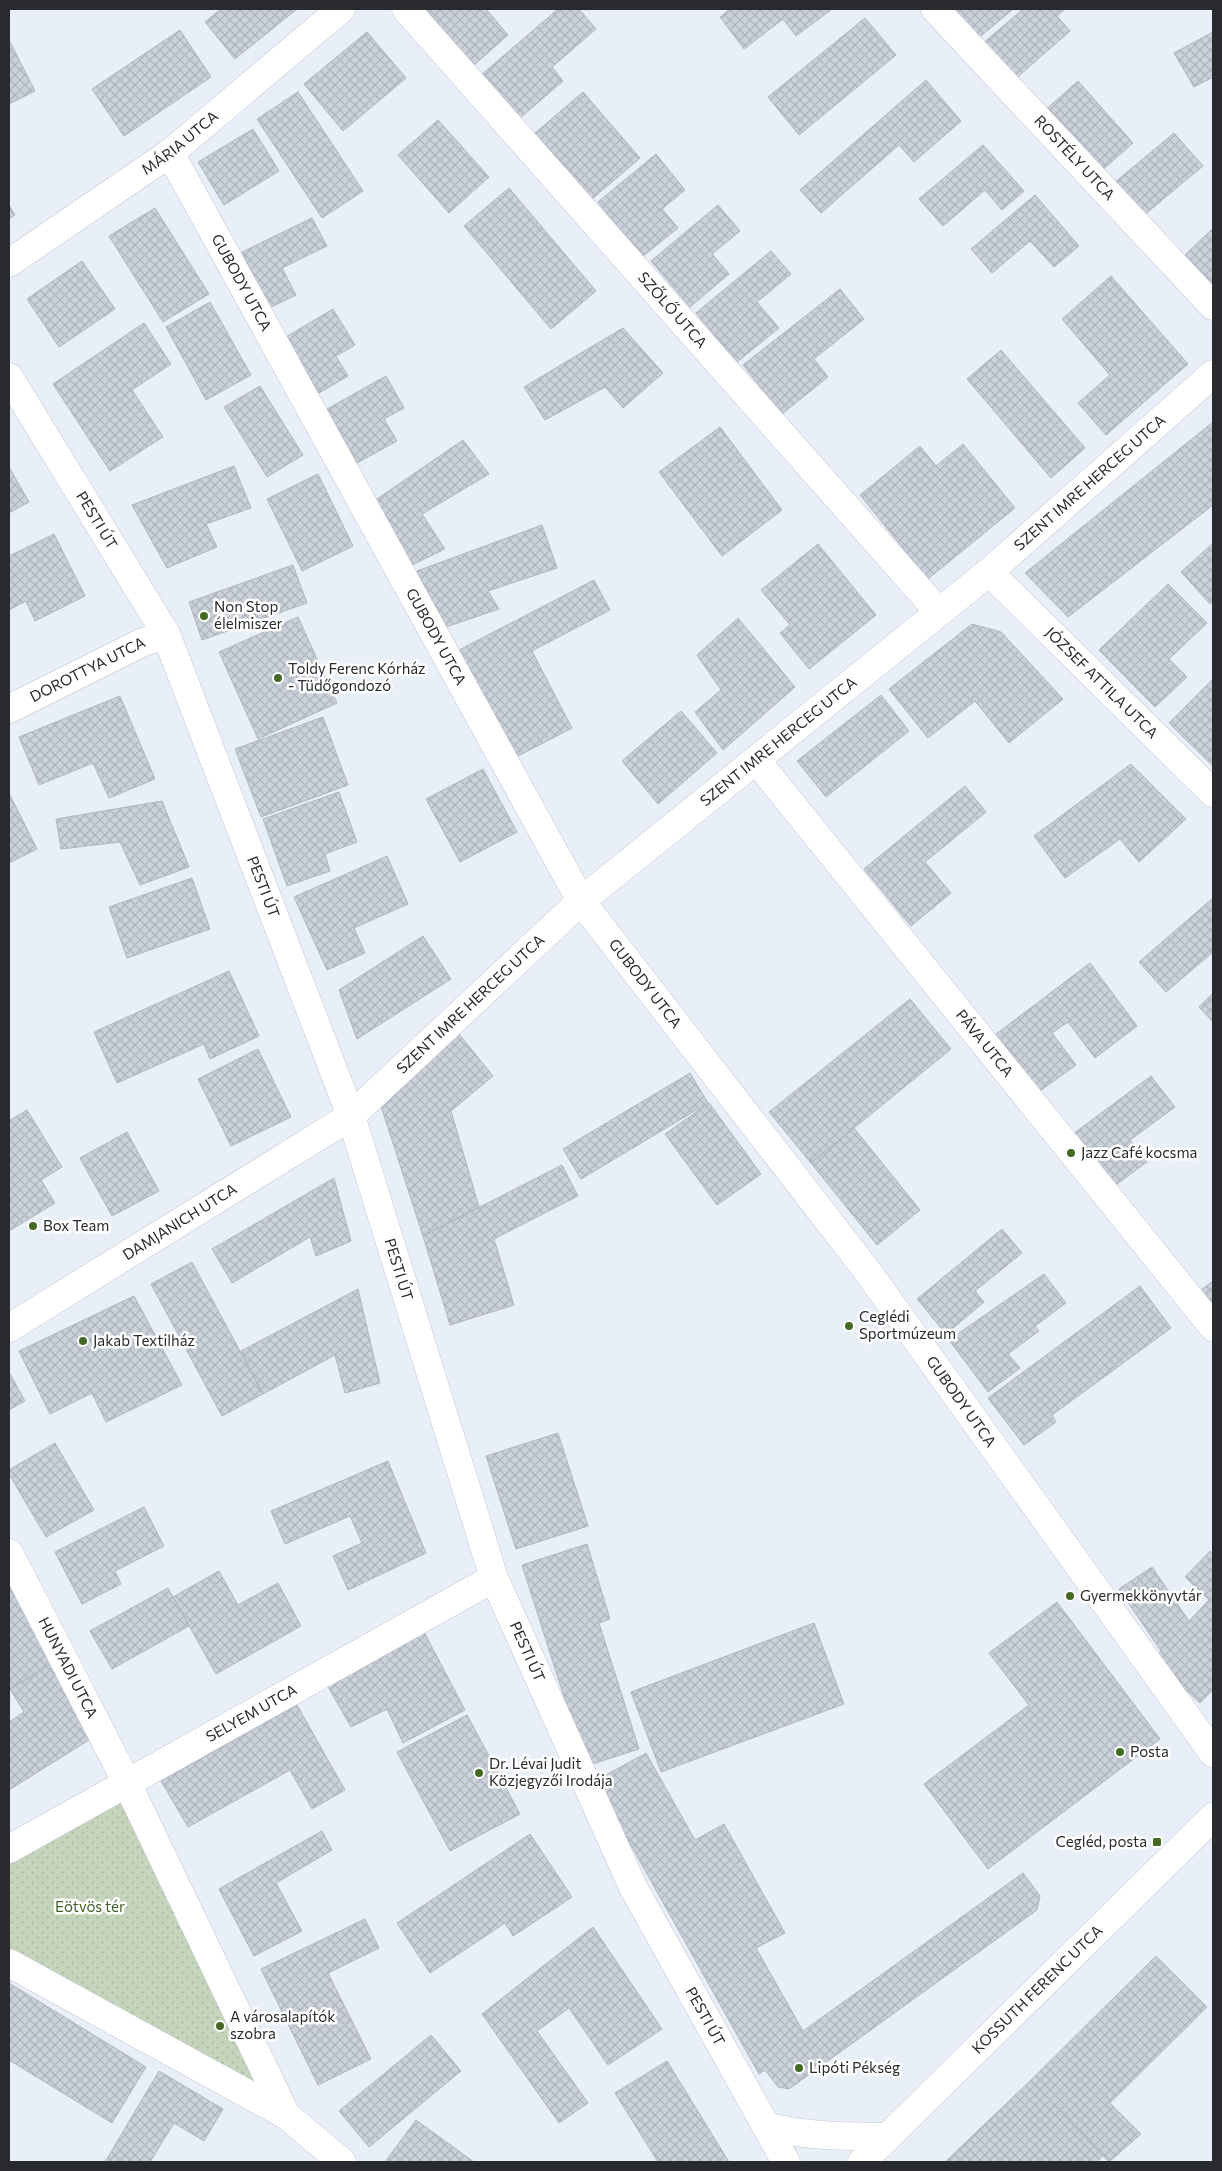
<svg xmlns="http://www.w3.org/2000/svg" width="1222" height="2171" viewBox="0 0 1222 2171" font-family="Commissioner,sans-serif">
<defs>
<pattern id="park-dots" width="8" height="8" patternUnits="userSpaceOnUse" patternTransform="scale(1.25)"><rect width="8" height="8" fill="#c5d5bb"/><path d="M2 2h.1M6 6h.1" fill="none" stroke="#a9b7a1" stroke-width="1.8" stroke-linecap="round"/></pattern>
<pattern id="building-cross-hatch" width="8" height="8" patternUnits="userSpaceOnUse" patternTransform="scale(1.25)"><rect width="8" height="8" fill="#cbd1da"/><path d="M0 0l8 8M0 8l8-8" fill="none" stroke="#aeb4bb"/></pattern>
</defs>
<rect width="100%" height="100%" fill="#e9eff9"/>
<path fill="url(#park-dots)" d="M125 1792 270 2096 9 1955V1857Z"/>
<path fill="url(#building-cross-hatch)" stroke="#b0b6bf" d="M221 9H297L235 59 205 22Z
M426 9H486L508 35 474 65Z
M558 9H579L596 29 552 67 563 81 519 119 481 75Z
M730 9H832L796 36 783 19 744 49 720 17Z
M949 9H1011L1012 10 975 41Z
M1023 9H1065L1057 16 1070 31 1013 81 981 45Z
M865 18 896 55 799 135 768 97Z
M180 30 211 77 124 136 92 89Z
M367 32 406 78 343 131 304 84Z
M1213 32V77L1194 87 1174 53Z
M9 40 35 91 9 104Z
M926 80 961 121 914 162 899 145 821 213 800 190Z
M1078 81 1133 143 1098 174 1043 112Z
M298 92 363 191 322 218 257 119Z
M583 92 640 158 591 200 534 134Z
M438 120 489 177 449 213 398 155Z
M253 129 279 171 224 205 198 162Z
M1174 133 1203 166 1143 216 1114 183Z
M983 145 1024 191 1002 210 985 190 943 226 919 199Z
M656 154 685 190 662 209 678 228 642 257 598 202Z
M509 188 596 291 551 329 464 226Z
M1035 195 1079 246 1054 267 1030 241 992 273 971 249Z
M9 205 15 215 9 219Z
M718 205 740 231 712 254 729 274 690 307 651 261Z
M155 208 209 294 163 322 109 236Z
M312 218 327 246 282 268 296 295 269 308 242 252Z
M1213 228V293L1181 259Z
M771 251 791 274 757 302 779 328 737 362 696 313Z
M82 261 115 309 59 347 27 299Z
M1111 276 1188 364 1106 435 1078 403 1110 375 1062 319Z
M840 289 864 319 814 359 828 377 782 414 743 365Z
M210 302 251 375 206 400 166 327Z
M333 309 355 345 336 356 348 376 319 393 286 337Z
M144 323 171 364 132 390 163 437 110 471 53 384Z
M623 328 663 373 623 408 605 387 545 420 524 387Z
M1001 350 1085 448 1051 478 967 379Z
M386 376 404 408 384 419 397 441 357 463 327 409Z
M260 386 303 455 267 477 224 407Z
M1213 422V505L1068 617 1025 573Z
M720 427 782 510 722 556 659 472Z
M463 440 489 474 422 514 445 549 410 566 374 501Z
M963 444 1015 508 928 579 860 495 920 446 936 466Z
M234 466 251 508 206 524 217 547 167 568 132 505Z
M9 467 29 502 9 513Z
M318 474 353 546 302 571 267 499Z
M542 525 557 568 488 591 499 609 446 627 417 571Z
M54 534 85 596 35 621 26 601 9 610V556Z
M1213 543V601L1210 604 1181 572Z
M818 544 876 615 809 669 780 633 790 625 761 590Z
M293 565 307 603 202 640 189 602Z
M594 580 610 610 532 651 572 728 516 757 459 650Z
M1168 584 1207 623 1169 659 1187 677 1155 707 1099 650Z
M298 617 337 703 258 739 219 652Z
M738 618 795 687 723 750 695 712 721 690 697 655Z
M972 624 1001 632 1063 699 1009 743 975 701 928 738 889 689Z
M1213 679V766L1169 723Z
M881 695 909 731 826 797 797 761Z
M120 696 155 779 109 798 93 763 39 785 19 737Z
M681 711 717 753 658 804 622 761Z
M323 717 348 785 261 817 235 749Z
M1131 764 1186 819 1139 862 1120 839 1065 878 1034 836Z
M483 769 517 832 460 862 426 799Z
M965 786 986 812 925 862 951 893 911 926 864 869Z
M339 792 357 842 325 854 330 871 287 886 263 819Z
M9 793 37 849 9 863Z
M162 801 189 867 140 885 120 842 61 849 56 819Z
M387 856 408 904 354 928 365 953 327 970 294 897Z
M192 878 210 929 127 958 109 907Z
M1213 898V952L1166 992 1139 962Z
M423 936 451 979 357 1039 339 990Z
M1090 963 1137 1026 1095 1058 1068 1022 1052 1033 1076 1065 1040 1091 996 1034Z
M229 971 259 1036 210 1059 204 1044 117 1083 94 1032Z
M1213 993V1022L1199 1007Z
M910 999 951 1049 811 1163 769 1112Z
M459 1034 493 1076 451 1111 479 1207 423 1236 379 1100Z
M258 1049 291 1117 231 1146 198 1079Z
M690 1073 708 1103 581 1179 563 1149Z
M1151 1076 1175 1107 1130 1140 1147 1162 1113 1187 1073 1134Z
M709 1103 761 1174 717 1205 665 1134Z
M27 1110 62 1167 41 1180 55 1203 9 1231V1121Z
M854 1128 920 1210 877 1245 811 1163Z
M127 1132 159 1191 112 1216 80 1158Z
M562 1165 578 1196 494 1239 514 1305 450 1325 423 1236Z
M334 1178 351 1241 316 1256 310 1237 232 1283 212 1249Z
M1002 1229 1022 1253 975 1291 984 1302 946 1334 917 1299Z
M192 1262 263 1394 222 1416 151 1284Z
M1044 1274 1066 1303 1035 1326 1039 1331 1008 1354 1020 1368 988 1392 949 1340Z
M1213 1281V1306L1201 1290Z
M1140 1286 1171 1328 1052 1415 1056 1422 1024 1445 988 1398Z
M358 1289 380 1383 345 1393 335 1355 263 1394 241 1351Z
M134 1296 182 1385 106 1422 92 1393 50 1414 19 1351Z
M9 1372 25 1401 9 1410Z
M558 1433 588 1526 516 1549 486 1456Z
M55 1443 94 1510 46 1537 9 1474V1470Z
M388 1461 426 1553 348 1590 333 1556 362 1543 350 1516 285 1544 271 1511Z
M144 1507 164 1546 115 1571 121 1584 82 1604 55 1552Z
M587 1544 610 1619 599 1623 639 1749 586 1766 522 1565Z
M1210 1551 1213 1555V1690L1200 1703 1153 1659 1161 1651 1119 1589 1152 1567 1189 1621 1209 1600 1185 1577Z
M219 1571 238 1605 278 1583 301 1626 216 1674 173 1597Z
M9 1582 56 1661 10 1689 9 1688Z
M168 1588 189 1626 112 1669 90 1631Z
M1057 1602 1160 1739 988 1869 924 1784 1029 1705 989 1653Z
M814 1623 844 1704 661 1772 631 1692Z
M423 1630 465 1710 403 1743 387 1709 351 1727 327 1685Z
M56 1661 97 1735 9 1790V1722L24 1712 10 1689Z
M297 1705 345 1790 312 1809 290 1770 188 1827 161 1781Z
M467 1715 520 1814 450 1851 397 1752Z
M646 1753 695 1840 724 1824 785 1933 756 1948 803 2031 1023 1873 1040 1896 1037 1910 789 2089 778 2087 765 2070 759 2074 595 1781Z
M322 1831 332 1850 276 1883 302 1931 254 1956 219 1889Z
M530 1834 572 1897 513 1936 505 1923 430 1973 397 1923Z
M365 1919 379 1948 328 1973 371 2059 318 2085 261 1969Z
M593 1927 662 2029 608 2065 569 2008 537 2031 588 2103 559 2123 482 2014Z
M1156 1956 1207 2007 1110 2103 1141 2134 1109 2162 1031 2080Z
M9 1983 146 2067 112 2123 9 2060Z
M431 2035 461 2071 369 2147 339 2111Z
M667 2061 729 2162H658L615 2093Z
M159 2071 223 2109 204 2141 174 2123 150 2162H105Z
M1031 2080 1103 2156 1097 2162H945Z
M416 2120 474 2162H385Z"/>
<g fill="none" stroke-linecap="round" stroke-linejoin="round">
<g stroke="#c0c5cf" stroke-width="29">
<g id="street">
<path id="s1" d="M406 9 939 612"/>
<path id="s2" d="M935 9 1213 306"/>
<path id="s3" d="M170 153 581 901 868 1272 1213 1753"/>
<path id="s4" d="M9 263 170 153 341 9"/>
<path id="s5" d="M9 377 166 634 351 1116 494 1578 633 1887 786 2162"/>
<path id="s6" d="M989 572 1213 793"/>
<path id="s7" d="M9 709 141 643 166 634"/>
<path id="s8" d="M756 760 1213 1327"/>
<path id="s9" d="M9 1328 351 1116 581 901 989 572 1213 374"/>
<path id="s10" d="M9 1553 127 1783 286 2115"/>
<path id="s11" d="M9 1849 494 1578"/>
<path d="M9 1963 286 2115 342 2162"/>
<path d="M766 2126C807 2137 846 2136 888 2137"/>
<path id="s12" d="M862 2162 1213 1817"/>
</g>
</g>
<use href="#street" stroke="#fff" stroke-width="28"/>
</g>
<g fill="#436924" stroke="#fff" stroke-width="2">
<circle cx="204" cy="616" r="5"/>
<circle cx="278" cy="678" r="5"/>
<circle cx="1071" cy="1153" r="5"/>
<circle cx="33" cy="1226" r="5"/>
<circle cx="849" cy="1326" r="5"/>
<circle cx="83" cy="1341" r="5"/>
<circle cx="1070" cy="1596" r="5"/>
<circle cx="1120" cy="1752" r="5"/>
<circle cx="479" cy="1773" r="5"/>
<rect x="1152" y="1837" width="10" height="10" rx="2.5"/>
<circle cx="220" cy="2026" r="5"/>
<circle cx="799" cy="2068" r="5"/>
</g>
<g text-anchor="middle" stroke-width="5" stroke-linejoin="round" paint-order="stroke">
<g font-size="15" fill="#282a2e" stroke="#fff">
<text dy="5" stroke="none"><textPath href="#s4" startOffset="209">MÁRIA UTCA</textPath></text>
<text dy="5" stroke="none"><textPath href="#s2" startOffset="204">ROSTÉLY UTCA</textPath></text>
<text dy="5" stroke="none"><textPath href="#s3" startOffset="148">GUBODY UTCA</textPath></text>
<text dy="5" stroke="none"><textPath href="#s1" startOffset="402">SZŐLŐ UTCA</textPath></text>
<text dy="5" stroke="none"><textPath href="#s9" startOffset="1376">SZENT IMRE HERCEG UTCA</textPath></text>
<text dy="5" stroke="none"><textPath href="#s5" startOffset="168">PESTI ÚT</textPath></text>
<text dy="5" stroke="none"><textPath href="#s3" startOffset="552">GUBODY UTCA</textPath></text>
<text dy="5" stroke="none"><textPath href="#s7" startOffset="88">DOROTTYA UTCA</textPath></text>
<text dy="5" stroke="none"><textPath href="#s6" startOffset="158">JÓZSEF ATTILA UTCA</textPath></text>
<text dy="5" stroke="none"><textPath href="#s9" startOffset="971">SZENT IMRE HERCEG UTCA</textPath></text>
<text dy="5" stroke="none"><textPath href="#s5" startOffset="572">PESTI ÚT</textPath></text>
<text dy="5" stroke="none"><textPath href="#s3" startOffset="958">GUBODY UTCA</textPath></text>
<text dy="5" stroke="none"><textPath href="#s9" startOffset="566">SZENT IMRE HERCEG UTCA</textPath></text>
<text dy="5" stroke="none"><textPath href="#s8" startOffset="364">PÁVA UTCA</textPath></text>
<text dy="5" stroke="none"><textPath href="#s9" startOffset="201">DAMJANICH UTCA</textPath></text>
<text dy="5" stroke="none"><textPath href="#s5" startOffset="978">PESTI ÚT</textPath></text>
<text dy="5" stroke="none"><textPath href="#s3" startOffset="1482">GUBODY UTCA</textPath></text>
<text dy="5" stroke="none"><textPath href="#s5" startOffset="1382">PESTI ÚT</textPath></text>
<text dy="5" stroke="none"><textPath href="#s10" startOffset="129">HUNYADI UTCA</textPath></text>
<text dy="5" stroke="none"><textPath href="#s11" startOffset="278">SELYEM UTCA</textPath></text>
<text dy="5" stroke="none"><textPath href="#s12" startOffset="246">KOSSUTH FERENC UTCA</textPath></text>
<text dy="5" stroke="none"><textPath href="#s5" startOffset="1788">PESTI ÚT</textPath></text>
</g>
<g font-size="15" fill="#282a2e" stroke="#fff" text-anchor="start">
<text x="214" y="612">Non Stop<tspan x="214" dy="17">élelmiszer</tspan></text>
<text x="288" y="674">Toldy Ferenc Kórház<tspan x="288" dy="17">- Tüdőgondozó</tspan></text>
<text x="1081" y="1158">Jazz Café kocsma</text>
<text x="43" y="1231">Box Team</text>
<text x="859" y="1322">Ceglédi<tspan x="859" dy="17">Sportmúzeum</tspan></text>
<text x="93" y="1346">Jakab Textilház</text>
<text x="1080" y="1601">Gyermekkönyvtár</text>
<text x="1130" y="1757">Posta</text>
<text x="489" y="1769">Dr. Lévai Judit<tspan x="489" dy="17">Közjegyzői Irodája</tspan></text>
<text x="1147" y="1847" text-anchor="end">Cegléd, posta</text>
<text x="230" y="2022">A városalapítók<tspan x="230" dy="17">szobra</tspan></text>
<text x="809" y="2073">Lipóti Pékség</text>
</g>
<g font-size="15" fill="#41612a" stroke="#fff">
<text x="90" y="1912">Eötvös tér</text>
</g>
</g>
<rect width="1222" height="2171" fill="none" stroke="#282a2e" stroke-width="20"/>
</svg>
